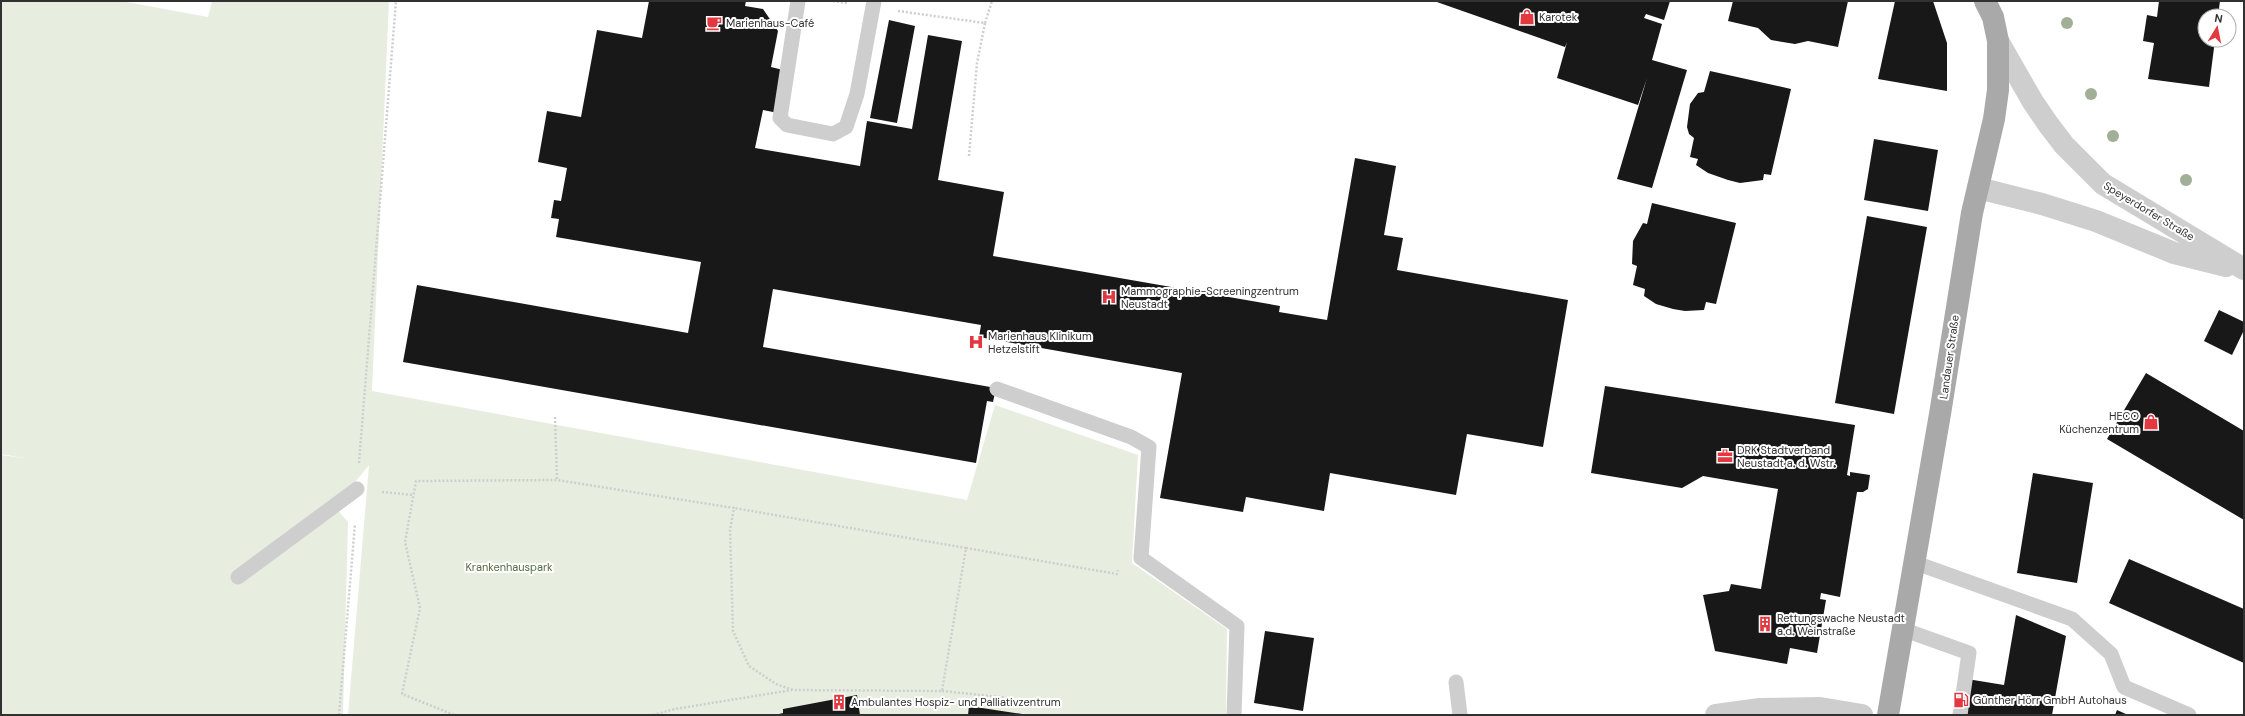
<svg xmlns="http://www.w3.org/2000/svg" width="2245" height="716" viewBox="0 0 2245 716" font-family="'DM Sans',sans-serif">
<rect width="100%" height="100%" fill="#fff"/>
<path fill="#e7eee0" d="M1 1H121L208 17 212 1H389L372 391 967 500 995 405 1138 455 1132 563 1227 629 1226 715H348L369 465 335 507 348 522 343 715H1V455L24 458 1 454Z"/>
<path fill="#181818" d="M649 1H746L745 6 763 9 778 31 771 67 787 71 778 113 763 110 755 148 860 166 867 121 912 129 928 35 962 41 938 180 1004 192 993 256 1280 306 1279 312 1327 320 1355 158 1396 166 1384 235 1403 238 1397 270 1568 300 1543 447 1467 434 1456 495 1330 473 1324 511 1246 497 1243 512 1160 498 1182 373 979 337 981 325 773 289 763 347 996 388 993 402 987 401 976 463 403 362 417 285 688 333 701 262 556 237 559 219 551 218 554 200 561 201 567 168 538 162 547 111 581 117 597 30 642 38Z
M1434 1H1670L1664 20 1646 14 1644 18 1662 24 1652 60 1687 70 1652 188 1617 179 1647 78 1638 105 1557 78 1567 42 1565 47Z
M1733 1H1848L1838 47 1808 41 1795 44 1771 40 1758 28 1728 21Z
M1895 1H1933L1947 43V91L1878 79Z
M2159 1H2220L2218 16H2205V40H2215L2209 87 2148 79 2154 43 2143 41 2147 15 2157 17Z
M889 20 915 26 897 123 870 118Z
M1710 71 1791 89 1771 175 1764 174 1763 180 1740 183 1728 180 1708 173 1696 165 1698 159 1690 157 1694 138 1689 134 1687 127 1690 104 1698 93 1704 92Z
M1874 139 1938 150 1928 211 1864 200Z
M1652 203 1736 223 1716 304 1706 302 1704 310 1685 311 1673 309 1656 304 1644 296 1645 289 1633 285 1637 266 1632 264 1633 241 1643 223 1647 224Z
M1867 216 1927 227 1894 414 1835 403Z
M2219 310 2244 322V330L2232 355 2204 341Z
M2146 373 2244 431V520L2107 439Z
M1605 386 1855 425 1847 475 1850 476V472L1870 475 1868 489 1863 492H1857L1840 597 1821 593 1820 599 1826 600 1817 653 1790 648 1787 664 1715 651 1703 595 1729 591 1731 584 1761 589 1778 489 1703 476 1682 488 1591 473Z
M2033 473 2093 483 2077 583 2017 573Z
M2129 559 2244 609V663L2109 603Z
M2016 615 2066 636 2052 715H1954L1961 678 2004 685Z
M1265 631 1314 638 1303 711 1254 703Z
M857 695 860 715H775L783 713V709Z
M969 706 1022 714V715H968Z
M2117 710 2128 715H2115Z"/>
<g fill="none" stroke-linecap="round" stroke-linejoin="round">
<path stroke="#cecece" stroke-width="2.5" stroke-dasharray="2 2" stroke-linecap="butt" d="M833 1 847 3
M898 11 985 23 977 63 969 156
M985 23 992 1
M555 417 557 480
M359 463 396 1
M382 492 413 495
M966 548 1117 574 1118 570
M942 691 1010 698
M339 715 355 524
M454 715 402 694 420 608 405 542 416 481 557 480 734 508 730 530 733 631 749 666 776 684 793 690 942 691 966 548 734 508
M653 715 675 709 792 690"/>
<path stroke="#cecece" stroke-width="15" d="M798 1 780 118 787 125 833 134 846 127 857 94 874 1
M997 389 1131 437 1149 447 1141 558 1237 626 1234 715
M1913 562 2072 619 2111 654 2124 687 2189 715
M238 577 357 489
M1902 629 1969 653 1960 715
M1456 682 1460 715"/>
<path stroke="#cecece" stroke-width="22" d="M1716 715 1760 709 1820 708 1862 715"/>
<path stroke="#cecece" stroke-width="22" d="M1998 41 2033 102 2048 124 2064 145 2103 184 2244 269
M1978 188 2042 204 2096 221 2174 253 2226 266"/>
<path stroke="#a9a9a9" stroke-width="22" d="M1888 715 1940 414 1972 213 1994 119 1998 90V41L1993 17 1985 1"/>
</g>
<g fill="#a0af95">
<circle cx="2067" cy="23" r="6"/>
<circle cx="2091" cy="94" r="6"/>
<circle cx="2113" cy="136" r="6"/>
<circle cx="2186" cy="180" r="6"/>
</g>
<defs>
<g id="shop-bare" transform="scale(1.2)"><path d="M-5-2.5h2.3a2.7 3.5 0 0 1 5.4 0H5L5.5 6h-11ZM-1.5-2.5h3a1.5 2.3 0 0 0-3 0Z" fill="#e33840" stroke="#fff" stroke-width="2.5" paint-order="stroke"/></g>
<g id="cafe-bare" transform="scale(1.2)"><path d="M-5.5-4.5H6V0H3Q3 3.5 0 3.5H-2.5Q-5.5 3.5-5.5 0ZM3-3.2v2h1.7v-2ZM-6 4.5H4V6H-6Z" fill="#e33840" stroke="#fff" stroke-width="2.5" paint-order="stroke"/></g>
<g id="hospital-bare" transform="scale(1.2)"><path d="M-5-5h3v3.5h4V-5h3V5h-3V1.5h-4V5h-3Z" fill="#e33840" stroke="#fff" stroke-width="2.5" paint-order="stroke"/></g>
<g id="office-bare" transform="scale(1.2)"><path d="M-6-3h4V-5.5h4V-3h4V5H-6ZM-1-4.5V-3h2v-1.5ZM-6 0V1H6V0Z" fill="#e33840" stroke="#fff" stroke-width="2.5" paint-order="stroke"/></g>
<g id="building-bare" transform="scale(1.2)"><path d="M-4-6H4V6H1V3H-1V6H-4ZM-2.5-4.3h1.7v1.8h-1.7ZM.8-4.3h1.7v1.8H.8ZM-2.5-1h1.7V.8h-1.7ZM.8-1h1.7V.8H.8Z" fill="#e33840" stroke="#fff" stroke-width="2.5" paint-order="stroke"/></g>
<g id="fuel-bare" transform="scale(1.2)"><path d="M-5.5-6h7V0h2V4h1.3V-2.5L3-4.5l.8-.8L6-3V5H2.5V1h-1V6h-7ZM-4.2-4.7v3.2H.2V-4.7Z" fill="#e33840" stroke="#fff" stroke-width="2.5" paint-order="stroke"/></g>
</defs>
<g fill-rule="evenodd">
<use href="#shop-bare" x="1527" y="17"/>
<use href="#cafe-bare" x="714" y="23"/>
<use href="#hospital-bare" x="1109" y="297"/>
<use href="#hospital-bare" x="976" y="342"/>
<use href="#shop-bare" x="2151" y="422"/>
<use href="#office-bare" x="1725" y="456"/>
<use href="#building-bare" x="1765" y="624"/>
<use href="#fuel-bare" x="1961" y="700"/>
<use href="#building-bare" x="839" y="702"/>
</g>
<g text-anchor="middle" stroke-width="4" stroke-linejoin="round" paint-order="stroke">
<g font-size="11" fill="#313131" stroke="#fff" text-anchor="start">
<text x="1539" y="21">Karotek</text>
<text x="726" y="27">Marienhaus-Café</text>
<text x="1121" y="295">Mammographie-Screeningzentrum<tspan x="1121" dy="13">Neustadt</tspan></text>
<text x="988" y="340">Marienhaus Klinikum<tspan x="988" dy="13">Hetzelstift</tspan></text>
<text x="2139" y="420" text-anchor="end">HECO<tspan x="2139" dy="13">Küchenzentrum</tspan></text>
<text x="1737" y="454">DRK Stadtverband<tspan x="1737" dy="13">Neustadt a. d. Wstr.</tspan></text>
<text x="1777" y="622">Rettungswache Neustadt<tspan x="1777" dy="13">a.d. Weinstraße</tspan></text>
<text x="1973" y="704">Günther Hörr GmbH Autohaus</text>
<text x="851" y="706">Ambulantes Hospiz- und Palliativzentrum</text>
</g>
<g font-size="11" fill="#313131" stroke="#fff">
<text transform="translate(2149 211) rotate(31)" y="4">Speyerdorfer Straße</text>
<text transform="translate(1949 357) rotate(-82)" y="4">Landauer Straße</text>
</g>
<g font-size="11" fill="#536d3e" stroke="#fff">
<text x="509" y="571">Krankenhauspark</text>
</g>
</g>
<rect width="2245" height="716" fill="none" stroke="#313131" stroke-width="4"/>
<g transform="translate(2217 28) rotate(10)"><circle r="19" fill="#ffffff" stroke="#adadad"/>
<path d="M0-3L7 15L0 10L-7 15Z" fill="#e33840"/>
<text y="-6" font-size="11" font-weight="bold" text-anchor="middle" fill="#313131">N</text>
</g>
</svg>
